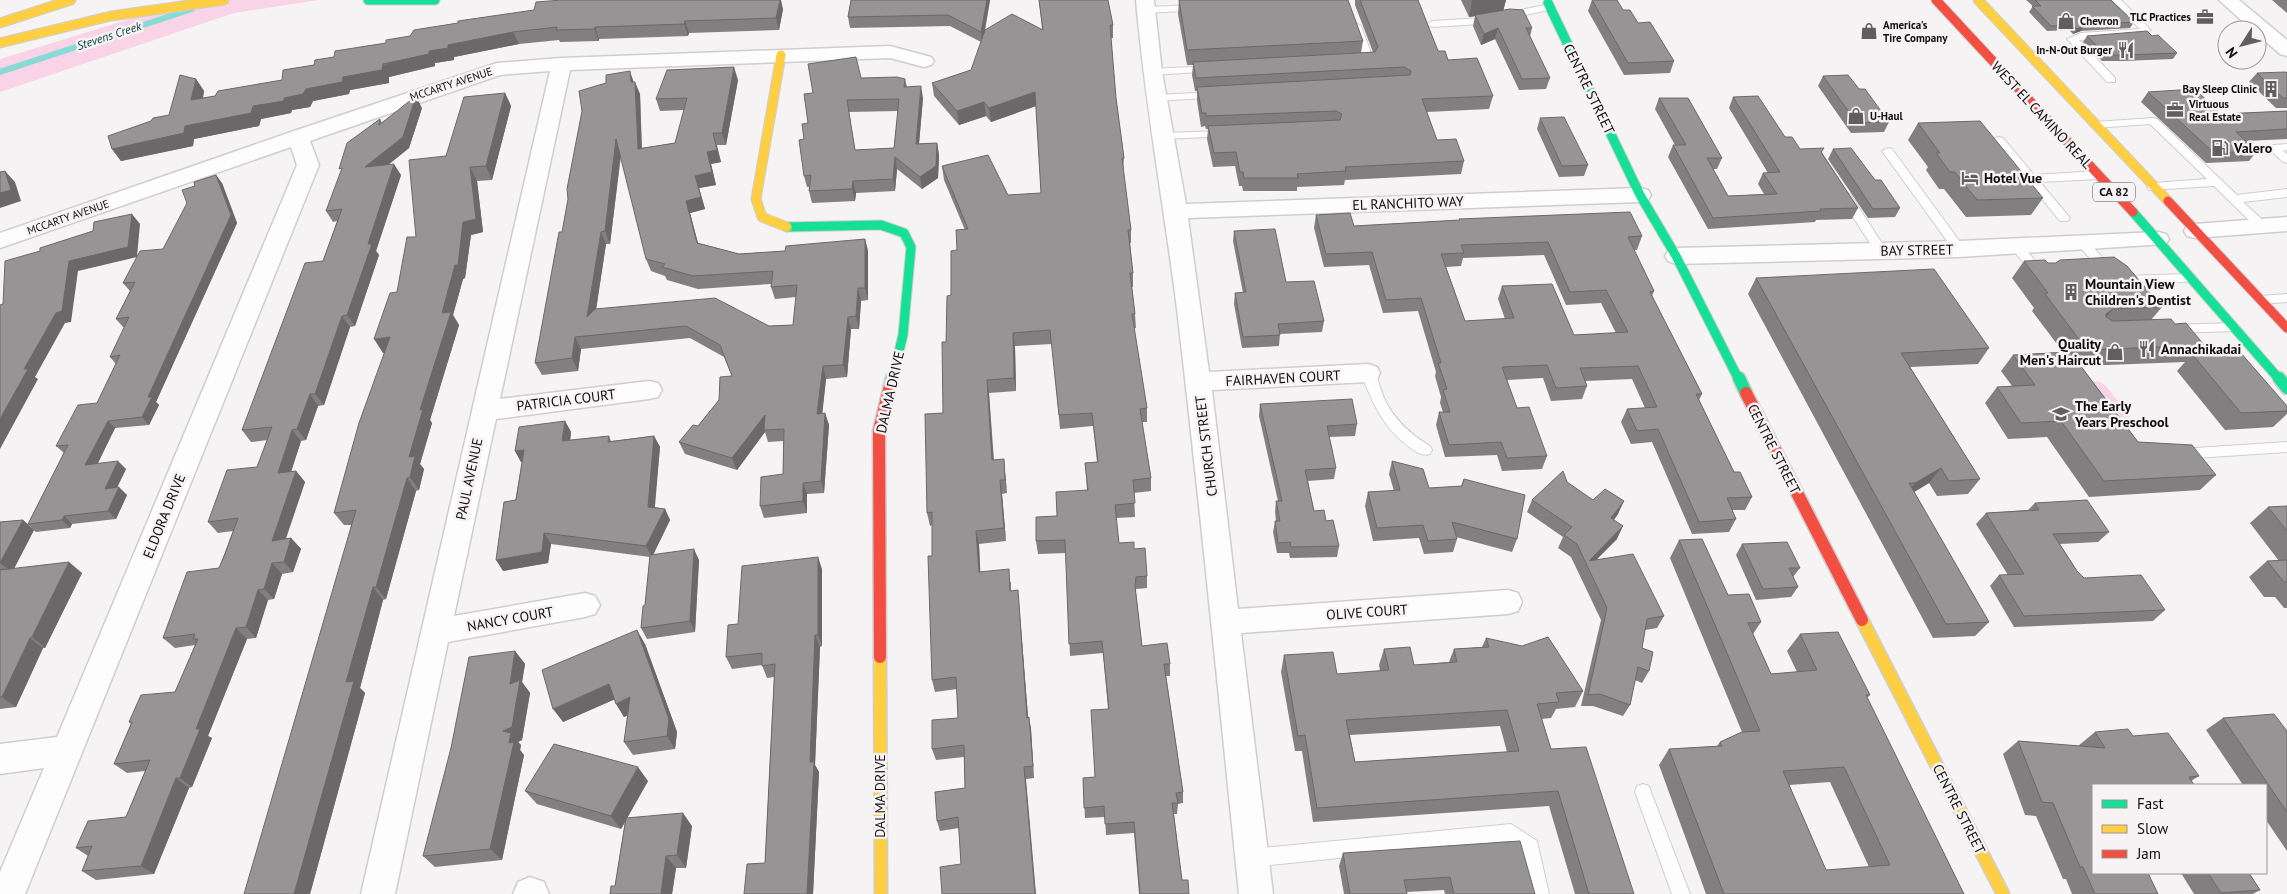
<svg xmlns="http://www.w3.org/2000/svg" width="2287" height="894" viewBox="0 0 2287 894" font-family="'PT Sans',sans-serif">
<rect width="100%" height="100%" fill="#f6f3f4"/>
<path fill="#f9d3e6" d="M192 0H318L234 13 0 92V59Z
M2098 381 2105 385 2130 416 2127 420 2113 421 2084 383Z"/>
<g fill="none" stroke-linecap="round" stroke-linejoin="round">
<path stroke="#86dbd4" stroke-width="6" d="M0 72 192 9"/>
<g stroke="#d0cdce" stroke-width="2">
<path id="lane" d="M2110 0H2121L2151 30 2141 36 2079 40 2115 78V82H2107L2067 39 2081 33 2140 29Z
M1550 4 1555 7 1553 9 1482 24 1432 27 1427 24 1432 21 1482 18Z
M1197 5 1200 6V10L1146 13 1141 10 1146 7Z
M1356 23 1361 26 1374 61 1373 63 1360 64 1355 61 1363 58 1351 26Z
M1211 66 1215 67V71L1152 75 1147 72 1152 69Z
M1215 92 1219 93V97L1156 101 1151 98 1156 95Z
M2153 118 2157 119 2237 195 2287 189V197L2243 202 2266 223V229H2258L2214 186 2149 190 2147 187 2153 183 2207 179 2150 124 2095 128 2090 125 2095 122Z
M1226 131 1230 132V136L1163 139 1158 136 1163 133Z
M1999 137 2003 138 2034 175 2098 171 2104 175 2098 179 2040 182 2070 218 2068 221H2060L1995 142V138Z
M2287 144V150L2283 151 2287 154V163L2283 162 2268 148 2274 145Z
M1888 148 1892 149 1963 246 1965 249 1963 252H1955L1882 151Z
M1846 193 1850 194 1885 248 1887 251 1885 254H1877L1840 197Z
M2083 239 2087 240 2115 272 2124 276 2190 274 2196 278 2190 282 2118 283 2107 278 2079 246 2077 243 2079 240Z
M2016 242 2020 243 2044 271 2046 274 2044 277H2036L2012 249 2010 246 2012 243Z
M2287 294V302L2260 304 2254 300 2260 296Z
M2234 323 2240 327 2234 331 2173 333 2167 329 2173 325Z
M1368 368C1378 371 1380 389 1384 398 1394 420 1410 434 1430 446L1432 450 1430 454C1423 456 1418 453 1412 449 1385 431 1372 403 1361 373Z
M2287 442V452L2180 459 2175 458 2173 454 2175 450 2180 449Z
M1643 784 1649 786 1651 792 1690 894H1672L1635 792 1637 786Z
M1511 824 1537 841 1549 894H1531L1523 852 1508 841 1251 867 1245 864 1242 858 1245 852 1251 849Z"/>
</g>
<g stroke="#d0cdce" stroke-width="3">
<path id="street" d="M1136 0H1154L1162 72 1186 204 1640 188 1648 190 1651 195 1648 200 1640 202 1188 218 1209 372 1368 364 1377 367 1380 373 1377 379 1368 382 1212 390 1238 609 1508 590 1518 593 1522 602 1518 611 1508 614 1241 633 1273 894H1239C1219 699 1200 504 1177 309 1164 206 1145 104 1136 0Z
M2219 0H2239L2287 40V56L2280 54 2257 34V30H2252Z
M890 46 931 57 934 61 931 65 924 67 890 58 570 70 500 399 649 381 658 383 662 390 658 397 649 399 496 419 454 616 585 593 595 596 600 605 595 614 585 617 448 642 395 894H361L550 71 500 75 310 141 319 165 25 894H0V872L44 768 0 774V744L57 737 297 165 291 147 0 248V233L291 132 497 63 561 58Z
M2287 217V231L2195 238 2187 236 2184 231 2187 226 2195 224Z
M2158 232 2166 234 2169 239 2166 244 1959 257 1676 264 1668 261 1665 256 1668 251 1676 248 1959 241Z
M530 877 544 882 549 894H513L518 882Z"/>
</g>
<g stroke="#d0cdce" stroke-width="11">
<path id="fast-far1" d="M368 0H435
M1548 3 1640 195 1676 256 1739 380
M2133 212 2280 380
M787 227 881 225 904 233 911 247 903 335 892 380"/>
</g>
<g stroke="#d0cdce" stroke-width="15">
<path id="fast" d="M1739 378 1746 393
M2279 378 2287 388
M890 386 892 378"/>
</g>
<g stroke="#d0cdce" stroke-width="11">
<path id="slow-far1" d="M1978 0 2168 201
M0 23 71 0
M0 43 111 16 224 0
M781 55 756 199 762 217 787 227"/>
</g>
<g stroke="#d0cdce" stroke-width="15">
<path id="slow" d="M1862 620 2003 894
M880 657 881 894"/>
</g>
<g stroke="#d0cdce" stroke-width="11">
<path id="jam-far1" d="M1936 0 2133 212
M2168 201 2287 328"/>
</g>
<g stroke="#d0cdce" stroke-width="15">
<path id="jam" d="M1746 393 1862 620
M880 657 879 431 890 386"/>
</g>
<use href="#lane" fill="#fefdfd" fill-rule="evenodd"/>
<use href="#street" fill="#fefdfd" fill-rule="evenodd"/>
<use href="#fast-far1" stroke="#16e098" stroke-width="9"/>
<use href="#fast" stroke="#16e098" stroke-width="12"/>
<use href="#slow-far1" stroke="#ffcf43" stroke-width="9"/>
<use href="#slow" stroke="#ffcf43" stroke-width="12"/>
<use href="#jam-far1" stroke="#f24e42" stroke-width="9"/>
<use href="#jam" stroke="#f24e42" stroke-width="12"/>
</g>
<path fill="#827f80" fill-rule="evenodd" d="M851 0H990L985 31 1042 29 1039 0 1113 25V38H1111L1116 98 1124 158 1123 171 1131 230V243H1130L1133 273V287H1132L1135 314 1136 328H1134L1147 408V422H1142L1151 478V491L1134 493 1135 517 1116 518 1119 543 1134 549 1147 576V588L1136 589V593L1142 646 1170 664V676H1166L1183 792V803L1178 804 1177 814H1174L1182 880 1189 894H1139L1134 833 1106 835 1105 817 1085 818 1083 778 1095 777 1108 709 1103 653 1070 656 1066 553 1038 554 1036 541 1057 516 1087 490 1085 463 1097 462 1093 426 1060 429 1052 344 1015 346 1016 391 989 393 994 460 1004 459 1005 472 1007 493 1002 494 1006 541 979 544 980 572 1011 582V591L1019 603 1028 717 1031 729 1034 778 1026 779 961 864 959 828 940 831 937 821 965 788 964 757 936 760 932 749 958 718 957 689 935 692 932 680V525L930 526 927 513 943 413 946 342 951 295 957 250 965 230 944 180 942 166 1008 195 1041 193 1036 106 991 122 986 116 959 125 934 96 932 83 971 70 981 42 950 26 850 28 848 17Z
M1179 0 1363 41 1361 53 1373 52 1355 5V0H1418L1438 51 1493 96 1489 109 1427 112 1437 140 1464 161 1461 174 1345 180 1344 185 1297 187V191H1243L1242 186H1239L1235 166 1213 167 1207 139 1208 129H1206L1205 126 1201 127 1197 101V91H1195L1192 75 1193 65H1187L1178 14Z
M1461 0H1506L1503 10 1532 28 1530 37 1550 78 1546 89 1519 90 1495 39 1481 45 1473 26 1475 16 1469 17Z
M1592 0H1617L1623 10 1638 23 1674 61 1670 73 1624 75 1588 11Z
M2026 0H2111L2134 22 2130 28 2081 31 2073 34 2069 30 2047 31 2029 12 2033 6Z
M2272 0H2287V13Z
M783 9 779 30 689 33 688 36 599 39V41L560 42 559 40 519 44 454 57V60L435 63V66L389 77V83L350 90 349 94 313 101 310 107 292 110 291 113 261 119 259 126 194 139 193 146 121 161 112 149 169 115 196 79 204 91 203 98 215 96 282 80 314 65 334 57 386 43V40Z
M2087 36H2152L2177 53 2173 59 2123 61H2102L2083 42Z
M2257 73H2287V108H2276L2249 82Z
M1823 76 1889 122 1884 132 1851 133 1818 86Z
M861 78 905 79 907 87 923 98 919 144 937 143 939 155 938 178 922 189 897 169 895 191 856 193 855 201 812 203 809 191V187H807L804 176V139L808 123 813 93ZM898 111 894 148 855 150 849 112Z
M738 80 726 145H717L721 162 711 164 716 185 699 188 705 209 690 213 698 243 739 254 785 251 865 239 868 251V300L861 301 859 329H851L847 377 826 379 822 413H825L829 425 824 493 807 494V513L764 518 760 506 783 474V441L768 442 765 432 737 470 685 454 679 442 698 426 719 400 732 376 724 357 690 338 581 349 578 371 542 375 535 363 562 232 634 82 640 94 642 148 675 143 684 110 660 111 656 99ZM621 156 646 259 651 271 665 276 667 280 698 289 771 284V287L775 299 796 297 793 325 769 326 596 309 606 244H610Z
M2148 92 2221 114 2287 111V139L2246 141 2257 151 2249 161 2206 163 2141 102Z
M505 93 511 106 492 180 477 181 483 232 471 235 465 278 463 279 453 315 459 325 430 420 432 423 420 464 424 469 419 490 416 491 386 599 383 600 360 688 365 693 310 894 351 525H344L334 513 385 353H383L397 292 416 237 446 156Z
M1733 97 1800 149 1822 153 1858 208 1852 219 1816 220 1815 222 1708 229 1668 157 1673 145H1675L1655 109 1659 98 1722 158 1717 169H1713L1728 196 1764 194 1758 184 1763 173H1768L1729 108Z
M422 108 409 148 389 164 401 175 376 251 379 255 355 326 350 327 324 405 318 406 306 440 301 441 291 472 296 471 305 482 286 539 291 538 301 549 293 572 282 574 274 599 268 600 256 638 247 639 208 736 212 738 192 787 189 788 154 874 96 880 82 871 88 856 76 848 126 817 145 771 127 773 114 764 131 724 129 722 175 692 195 645 175 648 163 638 219 568 233 531 218 533 208 522 257 467 267 440 251 442 242 430 323 261 337 221 333 222 326 211 380 119 382 123Z
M1540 118 1588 165 1584 176 1559 177 1537 129Z
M1918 123 2043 198 2031 215 1966 217 1944 189H1939L1926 170 1928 167 1908 140Z
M1833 149 1900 208 1895 217 1868 218 1828 159Z
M222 183 237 223 156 402 159 405 149 425 115 428 98 463 126 469 117 488 127 495 116 519 72 524 70 528 36 532 28 524 64 453 56 446 97 403 116 364 110 357 125 327H123L116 319 130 291 123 283 163 249Z
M1316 215 1354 226 1459 220V219L1642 236 1637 250H1634L1654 291 1652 296 1702 394 1699 400 1734 472 1752 497 1745 510H1732L1736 519 1729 532 1692 534 1652 442 1631 444 1621 422 1627 409 1645 408 1632 379 1585 381 1587 386 1582 399 1551 401 1543 378 1507 380 1517 408 1547 456 1542 469 1502 471 1497 455 1445 457 1436 425 1439 412H1443L1440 403 1441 397 1435 376 1436 372 1418 311 1383 313 1369 265 1324 267 1314 228ZM1544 255 1566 305 1601 303 1616 333 1574 335 1502 286 1498 299 1505 319 1465 321 1446 267 1461 266 1463 258Z
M1234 231 1286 282 1324 321 1322 332 1280 334 1279 346 1242 348 1234 304 1235 293H1243L1233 241Z
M2024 261 2048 263 2162 307 2151 320 2175 324 2204 345 2195 354 2287 406V414L2273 427 2225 430 2177 371 2185 362 2081 366 2138 442 2216 475 2200 490 2089 497 2047 437 2008 439 1985 403 1997 387 2012 386 2001 371 2013 355 2063 352 2032 311 2034 308 2012 278Z
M1756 278 1989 348 1978 364 1910 367 1980 479 1968 494 1937 496 1929 483 1914 492 1989 622 1975 636 1933 638 1748 294Z
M1260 404 1357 424 1355 436 1329 437 1336 468 1334 479 1308 481 1314 511 1326 521 1339 546 1337 557 1290 558 1289 553H1277L1273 532 1275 521H1276L1275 512 1276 501H1278L1259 416Z
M565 421 571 432 570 440 609 436 611 441 654 436 660 447 654 507 665 509 670 520 653 555 699 560 695 632 647 639 641 628 645 605 650 557 551 544 548 563 503 571 522 462H521L515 451Z
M1392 461 1429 488 1461 486 1464 479 1517 539 1512 552 1456 537 1457 539 1453 552 1424 554 1419 538 1373 541 1365 506 1368 492 1394 491 1389 474Z
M1532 500H1593L1618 514 1614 520 1617 539 1597 559 1664 616 1657 628 1645 630 1642 648 1649 671 1642 683 1635 680 1630 705 1623 716 1593 706H1581L1601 620 1571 557 1558 548 1563 537 1527 512Z
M2035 503 2109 532 2098 542 2060 544 2077 571 2084 578 2165 610 2153 621 2014 627 1990 586 1999 575H2008L1976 524 1986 513 2028 510Z
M2287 506V608H2284L2275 597H2264L2249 577 2267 561H2279L2250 523 2268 507Z
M23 520 34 530 14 569 82 573 45 648H43L16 707 0 709V522Z
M1679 540 1728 595 1761 622 1753 634 1771 674 1797 672 1787 651 1800 634 1870 695 1867 698 1964 894H1706L1659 765 1669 749 1717 746 1720 742 1742 732 1670 558ZM1830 782 1869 867 1826 870 1789 785Z
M1742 544 1800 568 1793 577 1798 587 1791 597 1756 600 1736 555Z
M822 569V646L820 647 815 765 819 772 813 894H744L765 863 774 677 767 678 762 665 732 669 726 657Z
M1486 638 1583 691 1575 707 1556 709 1551 718 1542 719 1551 749 1634 894H1575L1549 806 1313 822 1302 751H1295L1281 672 1284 655 1337 674 1380 671 1379 665 1384 649 1414 665 1449 662 1454 649 1482 647ZM1500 726 1507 752 1355 762 1350 735Z
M645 644 677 732 675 749 633 755 624 742 628 715 624 717 614 699 563 722Z
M515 651 525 664 522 682 530 693 522 740 518 742 521 745 520 750 524 755 502 860 435 867 423 856Z
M2223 718 2287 731V851L2266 820V785H2243L2206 730Z
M2095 732 2133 736 2199 776 2191 781 2093 785 2158 894H2072L2066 879H2063L2036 816 2025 815 2003 754 2018 741 2078 746Z
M648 781 627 818 692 826 686 868H676L672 894H610L615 886 625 822 621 829 537 804 525 791Z
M1343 853 1535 894H1445L1444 890 1407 892V894H1344L1339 866Z
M2181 873H2249L2260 890 2253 894H2194Z"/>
<path fill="#6a6868" d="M780 0H781L783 9 779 30 776 18Z
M987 0H990L982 43 981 32Z
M1472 0H1506L1503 12 1469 17Z
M685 21 689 33 688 36 684 24Z
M2085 25 2081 31 2073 34 2077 29Z
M595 27 599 39V41L594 29Z
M1498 28 1495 39 1481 45 1484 34Z
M513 32 519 44 454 57V60L435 63V66L389 77V83L350 90 349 94 313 101 310 107 292 110 291 113 261 119 259 126 194 139 193 146 121 161 112 149 253 106 284 98 306 89 448 45Z
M734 67 738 80 726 145 722 133Z
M630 71 634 83 631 82Z
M196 79 204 91 200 113 191 100Z
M635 82 640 94 642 161 638 149Z
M921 86 923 98 918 155 916 144Z
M1035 92 1036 106 991 122 989 108Z
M505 93 511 106 492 180 486 166Z
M416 96 422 108 409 148 372 178 365 167Z
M984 102 986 116 959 125 957 111Z
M713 133 721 162 711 164 716 185 699 188 705 209 690 213 701 255 697 243 686 201 695 176Z
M616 139 621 151 610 244 605 231Z
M937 143 939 155 938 178 922 189 920 177Z
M895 157 897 169 895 191 893 179Z
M394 164 401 175 376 251 379 255 355 326 347 315 368 244Z
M470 167 477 181 483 232 471 235 465 278 463 279 453 315 459 325 430 420 432 423 420 464 424 469 419 490 410 477 409 457 463 222Z
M5 171 15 182 21 201 0 208V193Z
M216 175 222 183 237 223 156 402 159 405 149 425 142 417Z
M853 181 856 193 855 201 852 189Z
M132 214 140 224 137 257 78 271 71 322 65 323 35 377 38 379 0 449V419L24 369 69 261Z
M601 232 606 244 593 330 587 317Z
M865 239 868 251V300L865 288Z
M858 288 861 301 859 329 856 316Z
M2113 309 2099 326 2106 314Z
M342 316 350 327 324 405 315 394Z
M848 317 851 329 847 377 843 365Z
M1013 333 1015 346 1016 391 1014 378Z
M390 337 399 350 383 353 374 339Z
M575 337 581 349 578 371 572 358Z
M823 366 826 379 821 426 817 414Z
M987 380 989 393 994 473 992 460Z
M310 394 318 406 306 440 297 429Z
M825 413 829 425 824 493 821 481Z
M765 415 764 430 765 432 737 470 732 458Z
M108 421 115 428 93 473 85 465Z
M565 421 571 432 569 453 562 441Z
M292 430 301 441 287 484 278 473Z
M654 436 660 447 654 518 648 507Z
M524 450 531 461 521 462 515 451Z
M1004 459 1005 472 1007 493 1005 480Z
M118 461 126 469 112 497 105 489Z
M1941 468 1929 483 1904 498 1915 483Z
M296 471 305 482 281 551 272 541Z
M407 478 416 491 386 599 376 587Z
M1000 480 1002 494 1006 541 1004 528Z
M803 483 807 494V513L803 501Z
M119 487 127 495 116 519 108 511Z
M1624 501 1618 514 1605 531 1611 518Z
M665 509 670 520 652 557 646 546Z
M64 516 72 524 70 528 62 520Z
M23 520 34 530 12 572 0 563Z
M1623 526 1617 539 1588 568 1589 561Z
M976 531 979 544 981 585 979 572Z
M544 533 551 544 548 563 503 571 496 560Z
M291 538 301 549 293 572 284 562Z
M694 549 699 560 695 632 690 621Z
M818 557 822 569V646L818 635Z
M69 562 82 573 45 648 32 637Z
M272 563 282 574 274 599 264 589Z
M373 587 383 600 360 688 365 693 310 894H294L346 682Z
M258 590 268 600 256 638 246 627Z
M1018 590 1019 603 1029 729 1027 718Z
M236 628 247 639 208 736 212 738 192 787 180 778 196 729Z
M637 630 645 644 677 732 675 749 667 736Z
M815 635 820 647 815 765 819 772 813 894H807L810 762Z
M30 638 43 648 16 707 2 697Z
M515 651 525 664 522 682 530 693 522 740 518 742 521 745 520 750 524 755 502 860 490 849 509 743 503 731Z
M609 684 618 698 563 722 553 709Z
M630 697 638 710 624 717 616 704Z
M1029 717 1031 729 1034 778 1033 766Z
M638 767 648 781 621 829 611 816Z
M1024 767 1026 779 1036 894H1035Z
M176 778 189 788 154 874 141 866Z
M683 813 692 826 686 868 677 855Z
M666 856 676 868 672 894H661Z"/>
<path fill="#979495" stroke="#6a6868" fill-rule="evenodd" d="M562 0H780L776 18 685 21 684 24 595 27 594 29 556 30 557 27 513 32 448 45V48L429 51V54L383 64 382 70 343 77 342 82 306 89 303 94 284 98V101L253 106 251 113 185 126 184 133 112 149 108 136 151 121 153 118 169 115 180 75 196 79 191 100 215 96 218 91 282 80 283 70 314 65 315 60 334 57 335 51 386 43V40L410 36 414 30 458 23V21L534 10 536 2Z
M851 0H987L981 32 948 15 848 17Z
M1039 0H1108L1113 25H1110L1116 98 1124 158H1122L1131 230H1128L1133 273H1130L1135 314H1132L1147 408 1140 409 1151 478 1133 480 1135 503 1115 505 1119 543 1134 542V549L1145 548 1147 576 1136 577 1135 586 1142 646 1167 643 1170 664H1164L1183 792 1176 793 1178 803H1172L1182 880H1188L1189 894H1140L1134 822 1105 824 1104 806 1084 808 1083 778 1095 777 1091 710 1109 709 1102 641 1069 644 1065 540 1036 541V517L1057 516 1056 492 1088 490 1085 463 1098 462 1092 413 1059 415 1050 330 1013 333 1014 378 987 380 992 460 1004 459 1005 480H1000L1004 528 976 531 979 572 1009 569 1010 591 1018 590 1027 718 1029 717 1033 766 1024 767 1035 894H942L940 867 961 864 958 817 937 821 935 792 965 788 964 745 932 749V720L958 718 956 677 932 680 928 556H932V512L927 513 925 414 943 413 942 342H946L947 296 951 295V251L957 250 956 230 968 229 942 166 988 155 1008 195 1041 193 1035 92 989 108 984 102 957 111 932 83 971 70 985 30 1012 14 1043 30Z
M1179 0H1348L1363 41 1187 50Z
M1360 0H1418L1438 51H1445L1448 60 1477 58 1493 96 1422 99 1437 140 1456 139 1464 161 1345 167 1346 171 1297 174 1298 178H1244L1243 172H1240L1236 152 1214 153 1208 126 1340 120 1342 114 1336 111 1206 116V113H1202L1197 87 1410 75 1411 71 1404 67 1196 78 1193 62 1375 52 1378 47Z
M1592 0H1617L1623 10H1630L1638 23 1650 22 1674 61 1628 63Z
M2035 0H2111L2134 22 2085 25 2077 29 2073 25 2051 26 2032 6H2041Z
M1510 9 1523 10 1532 28H1526L1550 78 1522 79 1498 28 1484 34 1475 15Z
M2147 31 2152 36 2158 35 2177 53 2127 55H2106L2087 36Z
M856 57 861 78 897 77 905 79 904 87 921 86 916 144 937 143 936 166 920 177 895 157 893 179 853 181 852 189 809 191 811 175 804 176 799 140 804 139 802 124 808 123 804 94 813 93 808 64ZM899 99 894 148 855 150 847 100Z
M734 67 722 133H713L717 150 707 152 712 172 695 176 701 197 686 201 697 243 739 254 785 251 786 246 865 239V288H858L856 316 848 317 843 365 823 366 817 414 825 413 821 481 803 483V501L760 506 761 477 783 474 784 429 764 430 765 415 732 458 679 442 693 425 698 426 719 400 720 377 732 376 720 345 686 326 575 337 572 358 535 363 559 232H562L568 199 567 189 582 111 579 91 606 83V75L630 71 631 82H635L638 149 675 143 687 98 656 99 667 70ZM616 139 646 259 665 264 662 267 693 276 773 271 771 287 797 285 793 325 769 326 715 298 595 309 587 317 601 232 605 231Z
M2286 72 2287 73V98H2283L2257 73Z
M1848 75 1859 89H1865L1889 122 1857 123 1823 76Z
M2195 89 2221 114 2287 111V129L2236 132 2257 151 2214 153 2148 92Z
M505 93 486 166 470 167 476 219 463 222 458 265H455L442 313 451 312 420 410 423 409 409 457 415 456 410 477 407 478 376 587H373L346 682 354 681 294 894H244L356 510 334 513 359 423 390 337 374 339 390 293 397 292 407 237H416L409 160 446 156 464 97Z
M416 96 403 137 365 167 394 164 368 244H372L347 315 342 316 315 394H310L297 429 292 430 278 473 296 471 272 541 291 538 284 562 272 563 264 589 258 590 246 627 236 628 196 729H200L180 778H176L141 866 82 871 92 846 76 848 88 821 126 817 150 760 114 764 132 722H129L141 695 175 692 198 639H193L195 634 163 638 187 572 219 568 225 554 238 518 208 522 227 470 257 467 272 427 242 430 305 263 323 261 342 209 326 211 342 168 339 169 347 143 380 119 379 125Z
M1758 96 1785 137H1792L1800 149 1824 148 1821 152 1858 208 1820 209 1821 211 1713 218 1673 145H1686L1659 98H1688L1722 158H1707L1728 196 1777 194 1763 173 1780 172 1733 97Z
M1564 117 1588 165 1562 166 1540 118Z
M1980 121 2043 198 1977 200 1955 172H1950L1936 153H1940L1918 123Z
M1851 148 1875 180H1881L1900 208 1873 209 1833 149Z
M5 171 11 190 0 193V172Z
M216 175 231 215 148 397H152L142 417 108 421 85 465 118 461 105 489 119 487 108 511 64 516 62 520 28 524 68 445 56 446 78 405 97 403 120 355 110 357 129 317 116 319 135 282 123 283 140 251 163 249 187 203 182 190 195 186 194 182Z
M1630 212 1642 236 1628 237 1654 291 1650 292 1702 394H1696L1734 472H1740L1752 497 1727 498 1736 519 1699 522 1658 429 1637 431 1627 409 1657 407 1638 366 1580 368 1587 386 1556 388 1547 365 1502 367 1517 408 1529 407 1547 456 1507 458 1501 442 1449 445 1439 412H1450L1443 390 1447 389 1438 363H1441L1421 298 1386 300 1372 252 1326 254 1316 215 1350 213 1354 226 1460 220 1459 219ZM1548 242 1570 292 1606 290 1628 332 1574 335 1552 284 1502 286 1514 318 1465 321 1441 254 1464 253 1461 245Z
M132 214 128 247 69 261 62 311 56 313 24 369H28L0 419V305L3 304 5 261 40 251V248L93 231 94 222Z
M1275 229 1286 282 1314 281 1324 321 1278 324 1280 335 1243 337 1235 293 1246 292 1234 231Z
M2114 257 2127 266 2162 307 2113 309 2106 314V317L2113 321 2171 319 2175 324 2186 323 2204 345 2087 350 2045 294 2048 293 2024 261 2045 260 2048 263H2056L2060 260Z
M1934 269 1989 348 1901 353 1980 479 1949 481 1941 468 1915 483H1909L1989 622 1946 624 1756 278Z
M2070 352 2138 442 2192 445 2216 475 2104 481 2061 421 2021 423 1997 387 2035 385 2013 355Z
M2240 352 2287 406V411L2241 413 2192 354Z
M1352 399 1357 424 1327 426 1336 468 1305 470 1314 511 1324 510 1326 521 1333 520 1339 546 1291 547 1290 542 1278 543 1275 521H1280L1276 501H1282L1260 404Z
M565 421 562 441 609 436 608 442 654 436 648 507 665 509 646 546 544 533 542 552 496 560 504 502 516 500 524 450 515 451 519 427Z
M1392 461 1423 469 1429 488 1462 486 1464 479 1525 495 1517 539 1452 522 1457 539 1428 541 1423 525 1377 528 1368 492 1400 490Z
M1563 471 1567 482 1593 500 1605 489 1624 501 1611 518 1623 526 1589 561 1633 554 1664 616 1647 619 1642 648 1653 652 1649 671 1638 667 1630 705 1600 694 1588 695 1607 608 1577 544 1564 535 1572 527 1532 500Z
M2087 500 2109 532 2053 534 2077 571 2084 578 2141 575 2165 610 2024 616 1999 575 2024 574 1986 513 2039 510 2035 503Z
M2287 506V531L2268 507Z
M23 520 0 563V522Z
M1702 539 1728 595 1749 594 1761 622 1748 623 1771 674 1817 670 1800 634 1838 632 1870 695H1866L1964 894H1724L1669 749 1722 746 1720 742 1742 732 1760 731 1679 540ZM1844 767 1890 865 1826 870 1783 771Z
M1787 542 1800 568H1789L1798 587 1763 589 1742 544Z
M694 549 690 621 641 628 643 606 645 605 650 555Z
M818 557V635H815L810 762H814L807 894H744L747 864 765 863 775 664 762 666V653L726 657 728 625 738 624 742 566Z
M2287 560V582H2284L2267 561Z
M69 562 32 637 30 638 2 697H0V570Z
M637 630 669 719 667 736 624 742 630 697 616 704 609 684 553 709 542 670Z
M1548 637 1583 691 1556 693 1559 702 1537 704 1551 749 1586 747 1634 894H1589L1558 791 1317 808 1305 735 1298 736 1284 655 1333 652 1337 674 1389 670 1384 649 1410 647 1414 665 1457 662 1454 649 1489 647 1486 638 1522 646ZM1507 710 1519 751 1355 762 1346 720Z
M515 651 510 684 520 680 512 727 503 731 511 733 509 743 514 742 490 849 423 856 451 748 469 657Z
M2274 714 2287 731V812L2223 718Z
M2128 729 2133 736 2168 733 2199 776 2189 777 2194 785H2093V873H2148L2158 894H2095L2083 867H2080L2053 803 2042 802 2018 741 2105 748 2095 732Z
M554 744 638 767 611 816 525 791Z
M683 813 677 855 666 856 661 894H610L611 886H615L626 818Z
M1520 841 1535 894H1454L1450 877 1404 880 1407 894H1350L1343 853Z
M2208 873H2249L2260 890 2221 893Z"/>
<defs>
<g id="office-bare" transform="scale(1.35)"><path d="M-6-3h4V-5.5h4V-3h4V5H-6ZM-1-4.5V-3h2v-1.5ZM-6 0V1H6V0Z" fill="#605e5e" stroke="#f7f2f4" stroke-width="2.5" paint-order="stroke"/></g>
<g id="shop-bare" transform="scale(1.35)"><path d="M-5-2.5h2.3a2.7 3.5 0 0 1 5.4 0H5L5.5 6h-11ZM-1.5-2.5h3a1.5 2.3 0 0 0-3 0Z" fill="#605e5e" stroke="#f7f2f4" stroke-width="2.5" paint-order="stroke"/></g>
<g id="restaurant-bare" transform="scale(1.35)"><path d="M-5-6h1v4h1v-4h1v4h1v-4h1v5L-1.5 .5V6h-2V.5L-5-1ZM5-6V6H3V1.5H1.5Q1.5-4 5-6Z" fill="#605e5e" stroke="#f7f2f4" stroke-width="2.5" paint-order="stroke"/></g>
<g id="building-bare" transform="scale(1.35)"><path d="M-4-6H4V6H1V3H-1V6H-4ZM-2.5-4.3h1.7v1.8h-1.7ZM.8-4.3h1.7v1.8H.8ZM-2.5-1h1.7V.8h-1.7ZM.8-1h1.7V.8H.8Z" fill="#605e5e" stroke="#f7f2f4" stroke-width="2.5" paint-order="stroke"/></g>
<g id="fuel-bare" transform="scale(1.35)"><path d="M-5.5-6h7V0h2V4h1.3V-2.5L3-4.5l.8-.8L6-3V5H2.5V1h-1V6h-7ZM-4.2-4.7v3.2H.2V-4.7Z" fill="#605e5e" stroke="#f7f2f4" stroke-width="2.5" paint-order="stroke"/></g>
<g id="hotel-bare" transform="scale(1.35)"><path d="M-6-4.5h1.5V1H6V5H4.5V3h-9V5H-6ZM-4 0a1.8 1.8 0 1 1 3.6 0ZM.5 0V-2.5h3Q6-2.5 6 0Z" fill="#605e5e" stroke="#f7f2f4" stroke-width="2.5" paint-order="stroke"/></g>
<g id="school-bare" transform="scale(1.35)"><path d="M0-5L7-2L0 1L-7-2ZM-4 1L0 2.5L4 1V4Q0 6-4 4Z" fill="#605e5e" stroke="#f7f2f4" stroke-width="2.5" paint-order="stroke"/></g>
</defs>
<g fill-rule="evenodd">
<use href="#office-bare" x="2205" y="17"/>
<use href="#shop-bare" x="2066" y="21"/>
<use href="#shop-bare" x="1869" y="31"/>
<use href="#restaurant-bare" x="2126" y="50"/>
<use href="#building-bare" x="2271" y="89"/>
<use href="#office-bare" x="2175" y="110"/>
<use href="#shop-bare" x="1856" y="116"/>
<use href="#fuel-bare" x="2220" y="148"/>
<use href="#hotel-bare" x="1970" y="178"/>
<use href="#building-bare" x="2071" y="292"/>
<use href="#restaurant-bare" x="2147" y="349"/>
<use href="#shop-bare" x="2115" y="352"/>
<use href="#school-bare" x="2061" y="414"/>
</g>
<g text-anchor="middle" stroke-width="5" stroke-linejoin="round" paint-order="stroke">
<g font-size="11" font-weight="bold" fill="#0f0d0e" stroke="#f7f2f4" text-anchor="start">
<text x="2191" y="21" text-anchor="end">TLC Practices</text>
<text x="2080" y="25">Chevron</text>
<text x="1883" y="29">America's<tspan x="1883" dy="13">Tire Company</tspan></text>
<text x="2112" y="54" text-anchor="end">In-N-Out Burger</text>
<text x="2257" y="93" text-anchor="end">Bay Sleep Clinic</text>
<text x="2189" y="108">Virtuous<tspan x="2189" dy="13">Real Estate</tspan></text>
<text x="1870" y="120">U-Haul</text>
</g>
<g font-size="11" fill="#0f0d0e" stroke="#f7f2f4">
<text transform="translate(451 84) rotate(-18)" y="4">MCCARTY AVENUE</text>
<text transform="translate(68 217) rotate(-19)" y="4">MCCARTY AVENUE</text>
</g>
<g font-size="12" font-style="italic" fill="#09433f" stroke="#f7f2f4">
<text transform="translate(109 36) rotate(-18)" y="4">Stevens Creek</text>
</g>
<rect fill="#f7f2f4" stroke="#555253" stroke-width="1" x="2093" y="182.5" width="42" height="19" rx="4"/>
<g font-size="12" font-weight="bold" fill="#0f0d0e">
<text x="2114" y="196">CA 82</text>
</g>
<g font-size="14" fill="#0f0d0e" stroke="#f7f2f4">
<text transform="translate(1589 89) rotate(64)" y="5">CENTRE STREET</text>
<text transform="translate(2042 115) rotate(47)" y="5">WEST EL CAMINO REAL</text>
<text transform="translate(1408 203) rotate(-2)" y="5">EL RANCHITO WAY</text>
<text transform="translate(1917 250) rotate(-1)" y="5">BAY STREET</text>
<text transform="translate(1283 378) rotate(-3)" y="5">FAIRHAVEN COURT</text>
<text transform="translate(890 392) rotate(-77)" y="5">DALMA DRIVE</text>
<text transform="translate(566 400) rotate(-7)" y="5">PATRICIA COURT</text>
<text transform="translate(1206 446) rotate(-97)" y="5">CHURCH STREET</text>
<text transform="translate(1774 449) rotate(63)" y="5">CENTRE STREET</text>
<text transform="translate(469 479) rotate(-78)" y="5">PAUL AVENUE</text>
<text transform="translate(164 516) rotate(-68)" y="5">ELDORA DRIVE</text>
<text transform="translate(1367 612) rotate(-4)" y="5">OLIVE COURT</text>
<text transform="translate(510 619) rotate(-10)" y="5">NANCY COURT</text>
<text transform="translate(880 796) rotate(-90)" y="5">DALMA DRIVE</text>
<text transform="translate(1959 809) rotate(63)" y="5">CENTRE STREET</text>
</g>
<g font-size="14" font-weight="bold" fill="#0f0d0e" stroke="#f7f2f4" text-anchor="start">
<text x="2234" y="153">Valero</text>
<text x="1984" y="183">Hotel Vue</text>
<text x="2085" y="289">Mountain View<tspan x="2085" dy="16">Children's Dentist</tspan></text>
<text x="2101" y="349" text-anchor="end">Quality<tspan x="2101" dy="16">Men's Haircut</tspan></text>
<text x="2161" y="354">Annachikadai</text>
<text x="2075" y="411">The Early<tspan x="2075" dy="16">Years Preschool</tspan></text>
</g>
</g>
<rect x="2092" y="784" width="175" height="90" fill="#f7f2f4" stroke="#9a9698"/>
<rect x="2102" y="800" width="25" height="8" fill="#16e098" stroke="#9a9698"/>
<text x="2137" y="809" font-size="15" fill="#0f0d0e">Fast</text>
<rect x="2102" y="825" width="25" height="8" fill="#ffcf43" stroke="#9a9698"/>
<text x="2137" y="834" font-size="15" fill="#0f0d0e">Slow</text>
<rect x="2102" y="850" width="25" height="8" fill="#f24e42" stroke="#9a9698"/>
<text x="2137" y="859" font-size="15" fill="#0f0d0e">Jam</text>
<g transform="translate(2242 45) rotate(234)"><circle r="24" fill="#f7f2f4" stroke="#9a9698"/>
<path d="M0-4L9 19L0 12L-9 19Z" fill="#605e5e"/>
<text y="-8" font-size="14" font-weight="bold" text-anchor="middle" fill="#0f0d0e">N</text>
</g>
</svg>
